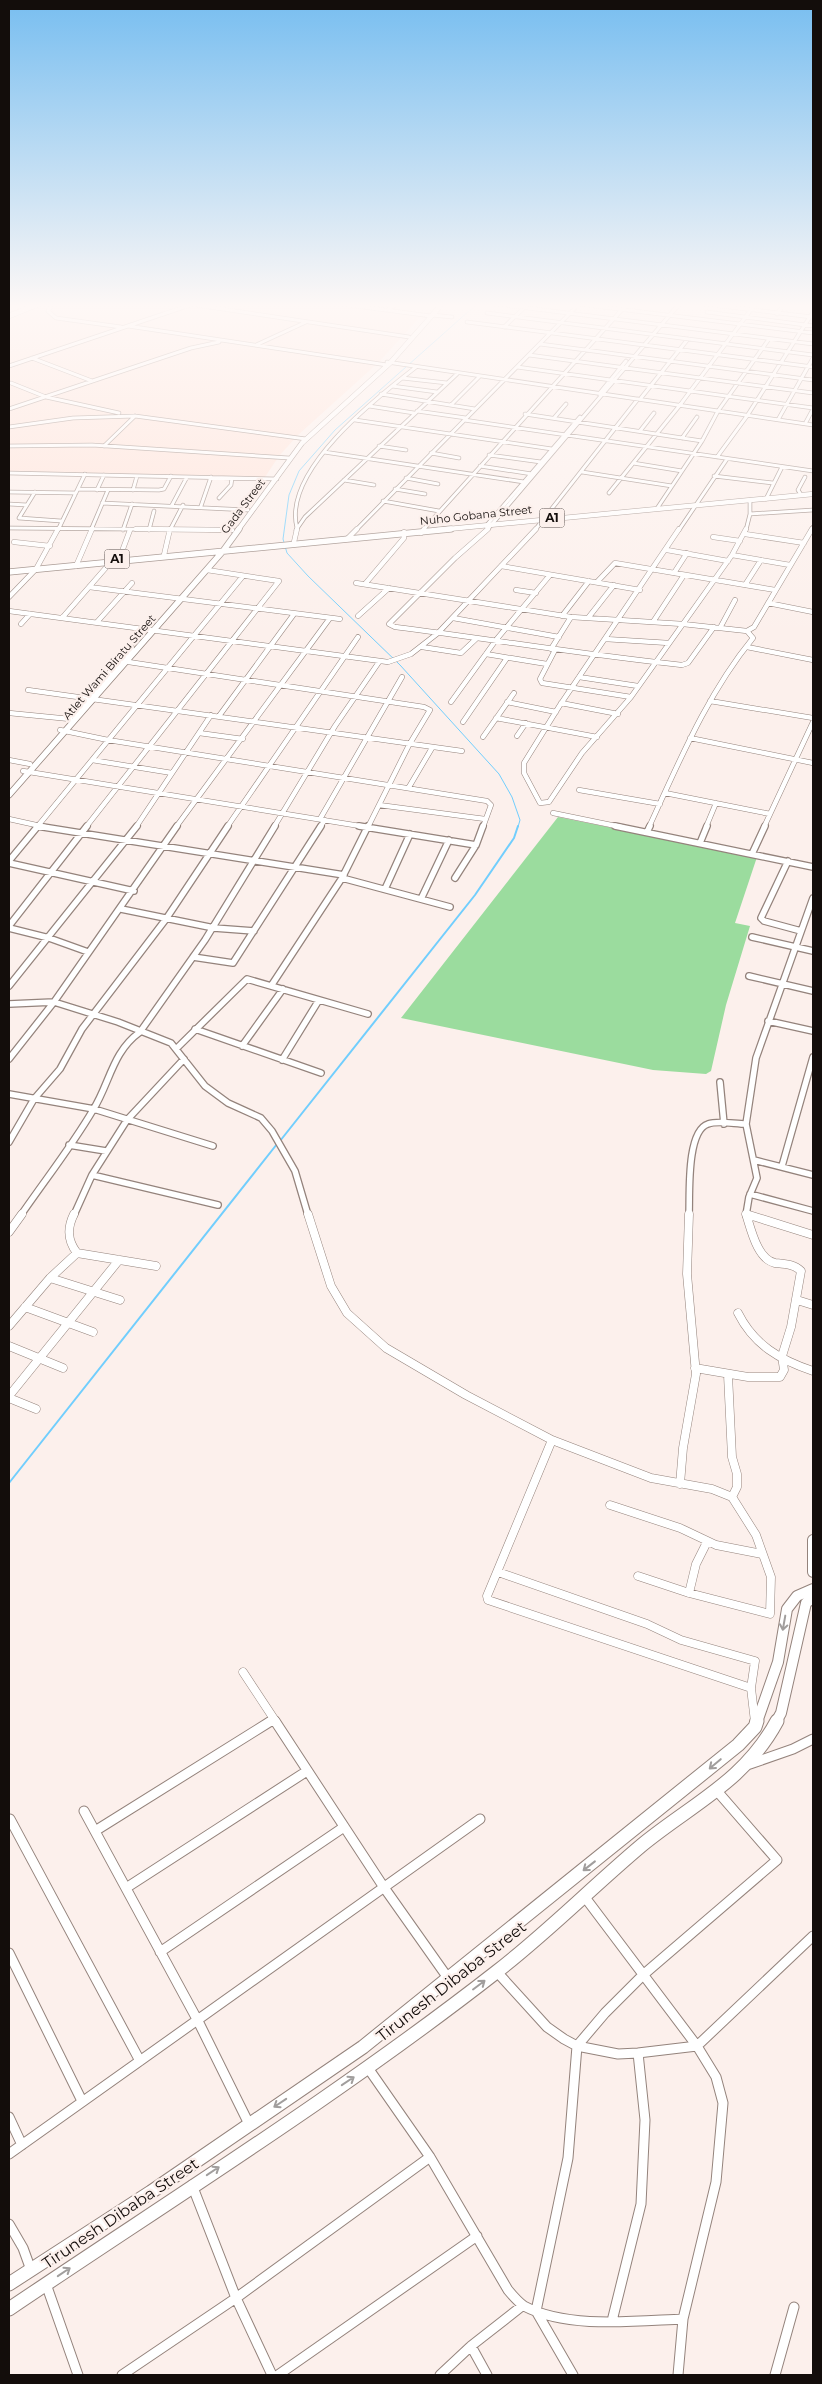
<svg xmlns="http://www.w3.org/2000/svg" width="822" height="2384" viewBox="0 0 822 2384" font-family="Montserrat,sans-serif">
<rect width="100%" height="100%" fill="#fcf0ec"/>
<path fill="#ffe3d9" d="M50 303H403L390 313 420 317 379 362 298 435 279 456 265 477 9 471V320Z"/>
<path fill="#9bdc9e" d="M558 817 757 857 735 923 750 926 726 1005 711 1071 706 1074 653 1070 401 1018Z"/>
<g fill="none" stroke-linecap="round" stroke-linejoin="round">
<path stroke="#71cefd" stroke-width="1" d="M467 303 476 305
M478 303 335 430 299 471 289 495 283 539 287 553 308 576 400 665 499 774 512 797 520 820 518 827"/>
<path stroke="#71cefd" stroke-width="2" d="M280 1141 475 895 514 838 518 826
M9 1483 277 1144"/>
<g stroke="#94837c" stroke-width="4.5">
<path id="minor-far4" d="M182 303 409 337
M333 303 431 316
M488 303 813 344
M570 303 813 333
M697 303 812 317
M51 307 48 311 56 318 121 327
M387 310 398 303
M707 312 813 326
M487 313 813 355
M777 314 785 303
M432 315 452 317
M467 322 813 367
M128 326 387 365
M504 327 529 303
M540 344 813 380
M256 345 306 322
M529 355 813 393
M32 358 92 381
M387 362 813 425
M9 366 190 305
M517 367 813 408
M402 378 447 383
M11 383 46 397 119 413
M392 386 437 392
M381 394 475 409
M599 394 626 361
M641 398 688 339
M451 405 479 377
M369 406 414 413
M9 409 191 348 219 342
M417 411 466 418
M525 414 702 441
M554 418 566 404
M779 418 813 358
M355 420 552 449
M464 420 813 471
M806 422 813 409
M9 427 73 418 135 416 306 439
M640 431 654 413
M682 438 697 417
M9 446 92 445 289 458
M104 446 135 416
M379 446 406 450
M324 452 524 482
M431 453 459 458
M489 455 541 462
M717 457 747 416 813 312
M633 463 682 471
M480 466 532 474
M582 472 672 486
M9 473 277 479
M714 476 773 483
M406 478 438 484
M344 480 374 485
M78 489 159 490 164 489 171 476
M395 489 425 494
M97 490 104 475
M133 490 137 476
M9 492 76 493
M35 492 19 518 61 521
M609 493 680 405 756 303
M800 493 798 490 805 477
M219 498 231 485 232 478
M766 499 782 467
M383 501 439 511
M102 503 248 510
M9 504 27 505
M172 505 187 477
M201 506 211 477
M658 507 702 441 718 411 769 339
M750 514 813 510
M9 528 232 530
M297 528C282 471 376 398 416 367
M488 529 486 526 580 417
M58 530 85 474
M91 530 108 490
M123 530 132 504
M149 530 154 511
M170 530 183 505
M296 530 305 517 457 374
M356 530 580 303
M423 530 628 303
M487 530 680 303
M535 530 638 399
M679 530 727 459
M746 530 750 514V500
M811 530 813 527"/>
</g>
<g stroke="#94837c" stroke-width="5.5">
<path id="minor-far3" d="M136 529 232 530
M488 529 455 558 389 624 395 627C491 639 586 655 682 665L688 663 714 627
M679 529 560 705 524 763V773L540 803 549 802 582 753 631 697 732 555 746 529
M421 533 424 529
M745 534 804 543
M713 537 740 541
M347 539 357 529
M14 542 50 546
M294 542 297 529
M667 550 728 561
M164 555 170 529
M732 555 790 565
M118 562 130 530
M76 566 92 529
M501 566 640 590
M674 573 687 553
M597 582 615 563 775 590
M356 583 571 617 683 624 747 631 754 627 812 529
M365 584 404 538V532
M745 585 761 560
M89 587 340 619
M516 590 536 593
M9 597 36 569 58 529
M768 603 813 612
M9 611 388 662 411 654 438 633 536 529
M358 616 389 588
M562 616 589 581
M62 618 110 563
M453 618 559 637
M588 618 614 585
M97 622 132 583
M653 622 684 575
M21 624 30 614
M720 628 735 600
M605 639 669 643
M422 647 461 653 477 638
M747 647 813 660
M551 649 571 617
M555 650 540 679 542 683 631 697
M486 654 547 664
M122 661 424 707 430 710 409 745 368 827
M579 677 638 686
M28 690 462 751
M710 701 813 718
M451 702 496 640 550 575
M507 702 556 712
M561 703 618 714
M9 713 70 719
M219 716 294 614
M496 718 597 737
M463 722 507 658
M60 730 108 740 487 801 491 805 483 827
M199 733 243 739
M517 736 526 723
M483 737 514 693
M690 738 813 763
M9 760 30 764
M92 760 172 773
M23 771 366 827
M409 787 432 748
M579 790 660 804
M665 793 770 814
M379 805 485 819
M553 813 621 827
M9 819 45 827
M320 819 402 677
M37 827 243 576
M86 827 279 581 207 570
M136 827 211 715
M176 827 330 618
M227 827 358 637
M274 827 335 726 379 662
M320 827 325 820
M649 827C679 762 707 694 753 638L747 631
M706 827 716 803
M764 827 813 722"/>
</g>
<g stroke="#94837c" stroke-width="8">
<path id="minor-far2" d="M37 826 344 875
M359 826 476 845
M615 826 813 867
M647 832 650 826
M700 843 707 826
M752 854 765 826
M9 861 38 826
M788 861 761 918 764 921 801 931
M9 863 134 891
M342 878 450 907
M455 878 476 845 483 826
M385 889 410 834
M421 899 449 840
M121 909 214 928 254 931
M9 926 87 826
M9 928 49 938 88 952
M752 937 813 951
M193 957 233 963 321 826
M749 976 813 991
M9 986 137 826
M271 986 342 878 368 826
M9 1004 54 1002 118 1022 171 1043 205 1086 228 1103 261 1118 272 1131 295 1171 308 1215
M768 1021 813 1031
M195 1029 321 1073
M242 1046 283 989
M177 1048 247 979 368 1014
M9 1059 54 1002 177 826
M282 1060 319 1000
M720 1082 724 1124
M9 1094 94 1109 213 1146
M9 1142 34 1099 60 1069 82 1029 166 919 228 826
M69 1145 106 1151
M754 1160 813 1175
M782 1166 813 1057
M92 1175 218 1205
M750 1194 813 1211
M746 1214 749 1215
M21 1215C45 1180 72 1146 93 1110 110 1083 112 1052 140 1032L205 940 275 826
M74 1215 92 1175 127 1120 184 1059
M689 1215C690 1196 686 1131 708 1124 718 1120 735 1124 746 1124
M746 1215 749 1197 757 1178 746 1124 756 1058 813 898"/>
</g>
<g stroke="#94837c" stroke-width="9">
<path id="minor-far1" d="M74 1214C67 1228 67 1240 77 1253L156 1266
M308 1214 331 1286 347 1313 386 1348 466 1395 552 1440 651 1478 712 1489 732 1497 756 1535 771 1577 770 1614 689 1593 638 1576
M746 1214 813 1235
M9 1232 22 1214
M50 1278 120 1300
M797 1300 813 1305
M25 1307 93 1332
M738 1313C754 1345 780 1360 813 1371
M9 1326 50 1278 77 1253
M9 1346 63 1368
M695 1368 748 1377H780L784 1370 782 1356 791 1327 801 1271C794 1264 785 1264 775 1263 757 1259 751 1229 746 1214
M728 1375 732 1457 737 1474V1487L732 1497
M9 1396 119 1260
M9 1398 36 1409
M552 1440 487 1596 488 1600 751 1688 755 1722
M680 1484 683 1448 696 1374 687 1274 689 1214
M610 1505 680 1528 716 1545 762 1554
M498 1572 647 1624 681 1640 755 1661 751 1688
M689 1593 696 1564 707 1542
M243 1672 276 1722
M269 1722 274 1719"/>
</g>
<g stroke="#94837c" stroke-width="11">
<path id="minor" d="M275 1721 383 1886 448 1978
M755 1721V1724
M750 1764 793 1749 813 1739
M84 1811 198 2021 249 2124
M10 1819 140 2061
M95 1831 271 1721
M126 1888 307 1771
M584 1896 697 2046 716 2077 723 2103 716 2182 683 2319 678 2375
M160 1952 344 1827
M9 1953 82 2101
M497 1972 547 2027 564 2039 577 2046 618 2054 638 2053 697 2046 813 1936
M368 2068 430 2157 508 2290C513 2296 518 2302 524 2306 567 2329 635 2321 683 2319
M9 2117 22 2145
M9 2154 480 1819
M192 2185 236 2298 272 2375
M9 2224 23 2248 31 2270
M46 2284 78 2375
M612 2321 641 2204 645 2120 638 2053
M471 2346 487 2375
M122 2375 236 2298 430 2157
M278 2375 477 2236
M440 2375 471 2346 522 2306
M573 2375 536 2311 568 2158 577 2046 605 2013 643 1975 777 1860 717 1791
M775 2375 794 2307"/>
</g>
<g stroke="#94837c" stroke-width="5.5">
<path id="major-far3" d="M238 530 302 443 390 363 443 303
M438 530 813 494"/>
</g>
<g stroke="#94837c" stroke-width="7">
<path id="major-far2" d="M9 572 451 529
M73 716 131 648
M9 795 223 551 239 529"/>
</g>
<g stroke="#94837c" stroke-width="12">
<path id="major-far1" d="M813 1540V1572
M757 1722 778 1662 787 1609 797 1596 813 1589
M776 1722 781 1713 806 1603 813 1598"/>
</g>
<g stroke="#94837c" stroke-width="15">
<path id="major" d="M9 2284 151 2192 363 2047 738 1745 755 1727 757 1721
M9 2309C172 2199 340 2094 495 1973 546 1934 592 1887 642 1845 692 1804 745 1781 777 1721"/>
</g>
<g stroke="#94837c" stroke-width="6">
<path id="highway" d="M9 316 41 303"/>
</g>
<use href="#minor-far4" stroke="#fff" stroke-width="3"/>
<use href="#minor-far3" stroke="#fff" stroke-width="4.5"/>
<use href="#minor-far2" stroke="#fff" stroke-width="5.5"/>
<use href="#minor-far1" stroke="#fff" stroke-width="8"/>
<use href="#minor" stroke="#fff" stroke-width="9"/>
<use href="#major-far3" stroke="#fff" stroke-width="4.5"/>
<use href="#major-far2" stroke="#fff" stroke-width="5.5"/>
<use href="#major-far1" stroke="#fff" stroke-width="10"/>
<use href="#major" stroke="#fff" stroke-width="13"/>
<use href="#highway" stroke="#fff" stroke-width="5"/>
</g>
<defs><path id="oneway-shaft" d="M-6 0H5M1.5-3L5.5 0L1.5 3" fill="none" stroke-width="1.6" stroke-linecap="round" stroke-linejoin="round" transform="scale(1.25)"/></defs>
<g stroke="#a19e9d">
<use href="#oneway-shaft" transform="translate(784 1623) rotate(100)"/>
<use href="#oneway-shaft" transform="translate(715 1764) rotate(140)"/>
<use href="#oneway-shaft" transform="translate(589 1866) rotate(142)"/>
<use href="#oneway-shaft" transform="translate(479 1985) rotate(-37)"/>
<use href="#oneway-shaft" transform="translate(348 2081) rotate(-34)"/>
<use href="#oneway-shaft" transform="translate(280 2103) rotate(146)"/>
<use href="#oneway-shaft" transform="translate(213 2171) rotate(-34)"/>
<use href="#oneway-shaft" transform="translate(64 2272) rotate(-34)"/>
</g>
<linearGradient id="sky" x2="0" y2="1"><stop stop-color="#78bef0"/><stop offset="0.48" stop-color="#fef8f6"/><stop offset="1" stop-color="#fef8f6" stop-opacity="0"/></linearGradient>
<rect width="822" height="637" fill="url(#sky)"/>
<g text-anchor="middle" stroke-width="4.5" stroke-linejoin="round" paint-order="stroke">
<g font-size="11" fill="#130d0b" stroke="#fcf0ec">
<text transform="translate(243 506) rotate(-53)" y="4">Gada Street</text>
<text transform="translate(476 515) rotate(-6)" y="4">Nuho Gobana Street</text>
<text transform="translate(109 667) rotate(-49)" y="4">Atlet Wami Biratu Street</text>
</g>
<g fill="#fcf0ec" stroke="#59514e" stroke-width="1">
<rect x="539.5" y="508.5" width="25" height="19" rx="4"/>
<rect x="104.5" y="549.5" width="25" height="19" rx="4"/>
</g>
<g font-size="12" font-weight="bold" fill="#130d0b">
<text x="552" y="522">A1</text>
<text x="117" y="563">A1</text>
</g>
<g font-size="16" fill="#130d0b" stroke="#fcf0ec">
<text transform="translate(451 1981) rotate(-38)" y="6">Tirunesh Dibaba Street</text>
<text transform="translate(120 2213) rotate(-34)" y="6">Tirunesh Dibaba Street</text>
</g>
</g>
<rect width="822" height="2384" fill="none" stroke="#130d0b" stroke-width="20"/>
</svg>
